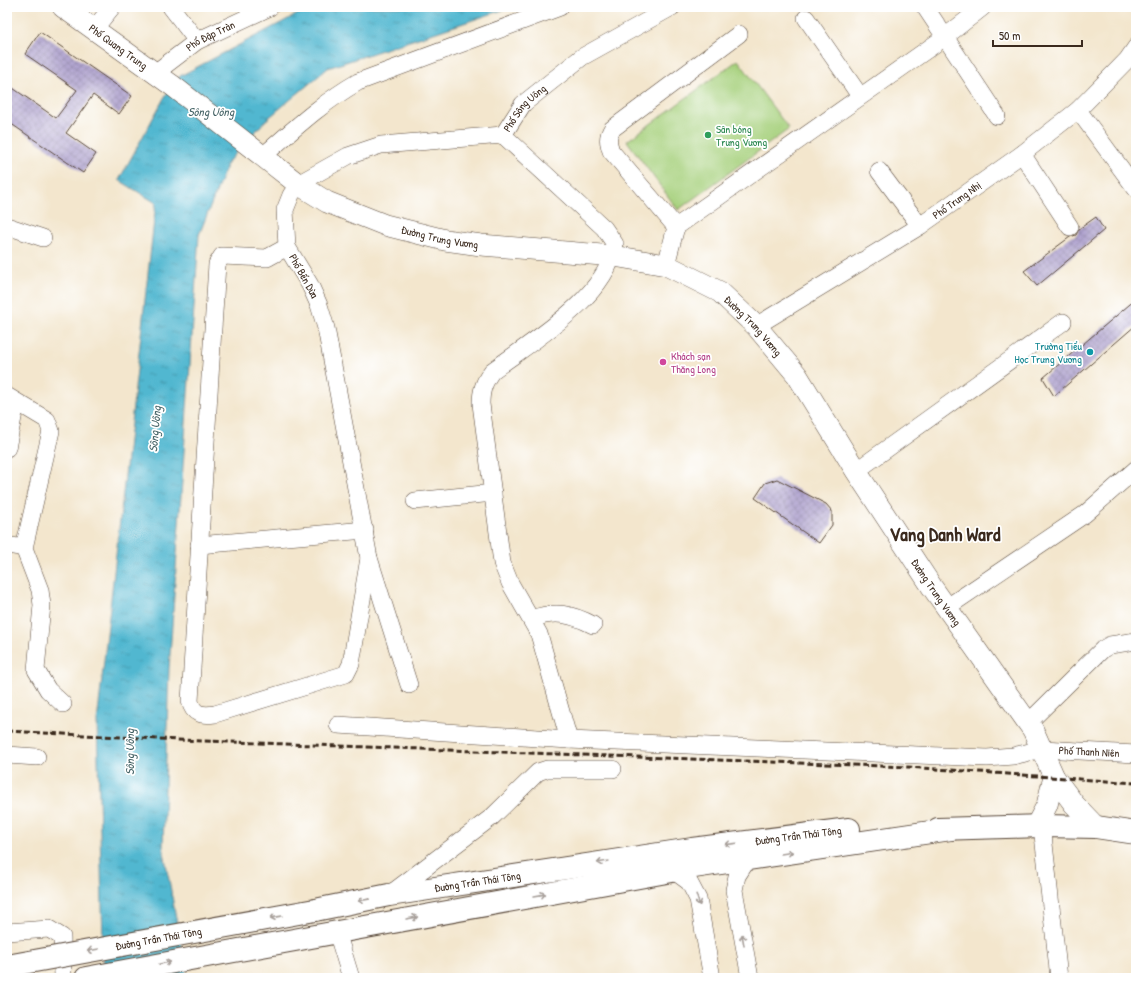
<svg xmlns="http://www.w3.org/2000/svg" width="1143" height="985" viewBox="0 0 1143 985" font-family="'Patrick Hand',sans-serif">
<defs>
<pattern id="water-ripples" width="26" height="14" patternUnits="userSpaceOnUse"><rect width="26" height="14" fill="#51b7d0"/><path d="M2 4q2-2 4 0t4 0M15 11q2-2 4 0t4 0" fill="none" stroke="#4495a8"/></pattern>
<pattern id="building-cross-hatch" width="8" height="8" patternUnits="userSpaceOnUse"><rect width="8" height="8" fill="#ab9ecc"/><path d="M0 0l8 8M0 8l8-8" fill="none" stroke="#8c81a5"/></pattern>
</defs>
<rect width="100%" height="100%" fill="#fff"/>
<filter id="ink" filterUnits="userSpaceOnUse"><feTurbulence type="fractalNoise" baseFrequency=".025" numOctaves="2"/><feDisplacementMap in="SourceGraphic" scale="8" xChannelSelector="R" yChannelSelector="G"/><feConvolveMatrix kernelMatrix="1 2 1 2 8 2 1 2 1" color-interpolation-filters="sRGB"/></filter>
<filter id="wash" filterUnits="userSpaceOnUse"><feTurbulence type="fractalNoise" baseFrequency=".012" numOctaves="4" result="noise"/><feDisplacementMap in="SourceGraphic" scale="16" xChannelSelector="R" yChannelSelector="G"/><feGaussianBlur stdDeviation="0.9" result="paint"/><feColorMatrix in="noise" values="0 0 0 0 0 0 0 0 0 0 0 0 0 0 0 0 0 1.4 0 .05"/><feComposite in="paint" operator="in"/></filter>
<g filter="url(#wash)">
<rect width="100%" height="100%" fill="#f3e6cd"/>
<path fill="#a6d07c" stroke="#707d4d" d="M738 60 789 129 678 210 627 141Z"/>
<path fill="url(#water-ripples)" stroke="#467077" d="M311 7H512L328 68 265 121 228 162 199 235 169 669 163 847 187 978H104L97 722 156 203 119 180 164 98 180 76Z"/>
<g id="blocks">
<path fill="url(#building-cross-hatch)" d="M40 32 132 96 119 114 93 95 66 133 96 154 83 173 7 121V84L56 118 77 90 25 54Z
M1096 217 1104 230 1037 286 1024 271 1070 237 1076 235 1079 229Z
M1136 299V325L1054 396 1043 378Z
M777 479 826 504 832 511V525L819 543 755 498 765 483Z"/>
</g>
</g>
<g filter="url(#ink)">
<use href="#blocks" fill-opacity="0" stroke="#574638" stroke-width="1"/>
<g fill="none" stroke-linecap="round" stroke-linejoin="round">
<g stroke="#574638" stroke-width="18">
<g id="minor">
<path d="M171 7 197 41"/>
<path d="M983 7 945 37 997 116"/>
<path d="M806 18 860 96"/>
<path d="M94 29 112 7"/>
<path id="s1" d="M155 73 197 41 270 7"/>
<path d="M1078 110 1136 189"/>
<path d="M1022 154 1070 227"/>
<path d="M263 156C294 129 323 102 358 82L560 7"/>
<path d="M879 171 920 226"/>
<path d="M7 226 43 238"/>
<path d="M676 227 945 37 925 7"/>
<path d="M287 247 267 258 222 256 217 264 190 701C193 714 201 716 215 714L346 674 351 664 369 558"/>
<path d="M666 265 676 227 611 151C608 142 607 137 612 129L739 34"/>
<path id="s2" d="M756 326 920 226 1022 154 1078 110 1127 60 1136 47"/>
<path d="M7 396 47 420 51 431 24 548 40 590 42 605 36 670 48 690 63 704"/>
<path d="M7 448 16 402"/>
<path d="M856 471 1063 322"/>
<path d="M415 501 493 493"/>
<path d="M7 545 24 548"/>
<path d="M199 545 365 530"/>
<path d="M946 608 1085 514 1136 469"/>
<path d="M532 619C555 610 572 614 593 625"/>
<path d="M409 685 369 558 326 328 319 305 310 285 287 247 285 210 291 195 298 184 348 156 381 145 503 135"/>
<path d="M1028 723 1103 649 1110 645 1136 641"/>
<path id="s3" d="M338 725 569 740 987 758 1013 756 1042 749 1136 754"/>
<path id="s4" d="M569 740 539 634 510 583 502 563 481 404C481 390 484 382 492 371 532 341 608 297 615 244L604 228 503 135 523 104 582 57 672 7"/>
<path d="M7 755 37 757"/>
<path d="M1042 826 1059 978"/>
<path d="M748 859 737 876 734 890 750 978"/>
<path d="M674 871 689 882 698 899 712 978"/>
<path d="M389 895 492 817 538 772 547 769H613"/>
<path d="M7 932 49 929 62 937 63 978"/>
<path d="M337 932 351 978"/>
</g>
</g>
<g stroke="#574638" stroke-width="22">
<g id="major">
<path id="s5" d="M63 7 173 86 298 184 327 202 385 225 445 240 481 245 614 256 666 265 720 292 756 326 797 375 856 471 932 587 1033 730 1054 777 1074 804 1096 827"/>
<path d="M1036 826 1047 805 1054 777"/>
</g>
</g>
<g stroke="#574638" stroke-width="24">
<g id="highway">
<path d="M938 829 1042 826 1096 827 1136 833"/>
<path id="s6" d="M315 910 389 895 692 849 849 829"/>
<path d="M86 978 694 867 951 829"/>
</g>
</g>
<use href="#minor" stroke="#fff" stroke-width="17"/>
<use href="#major" stroke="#fff" stroke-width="21"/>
<use href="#highway" stroke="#fff" stroke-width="22"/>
<path stroke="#3b2a1e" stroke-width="3" stroke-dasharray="6 3" stroke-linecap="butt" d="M7 731 178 740 908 767 1136 783"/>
<g stroke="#574638" stroke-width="24" stroke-linecap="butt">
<g id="highway-bridge">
<path id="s7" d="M7 966 315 910"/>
</g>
</g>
<use href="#highway-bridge" stroke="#fff" stroke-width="22"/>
</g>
<defs><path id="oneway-shaft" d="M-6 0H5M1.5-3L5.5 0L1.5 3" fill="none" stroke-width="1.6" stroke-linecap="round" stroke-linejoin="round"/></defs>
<g stroke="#a79f9a">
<use href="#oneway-shaft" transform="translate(731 844) rotate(173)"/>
<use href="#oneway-shaft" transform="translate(787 853) rotate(-9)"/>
<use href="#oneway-shaft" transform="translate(603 862) rotate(171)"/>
<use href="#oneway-shaft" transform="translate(540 895) rotate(-10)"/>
<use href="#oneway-shaft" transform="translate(364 900) rotate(169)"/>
<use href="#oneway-shaft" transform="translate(698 900) rotate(72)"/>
<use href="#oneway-shaft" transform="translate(276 917) rotate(170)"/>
<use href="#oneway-shaft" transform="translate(412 918) rotate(-10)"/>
<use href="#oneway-shaft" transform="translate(743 940) rotate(-100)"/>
<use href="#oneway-shaft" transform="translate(93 950) rotate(170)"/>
<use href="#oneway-shaft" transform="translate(165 963) rotate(-11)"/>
</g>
</g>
<circle fill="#2e9e5b" stroke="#fff" stroke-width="1.5" cx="708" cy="135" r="4"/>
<circle fill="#0f9aa8" stroke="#fff" stroke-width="1.5" cx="1090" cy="352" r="4"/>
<circle fill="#d1479c" stroke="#fff" stroke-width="1.5" cx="663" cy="362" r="4"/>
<g text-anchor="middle" stroke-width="3.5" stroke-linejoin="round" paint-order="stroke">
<g font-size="11" fill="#3b2a1e" stroke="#fff">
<text dy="4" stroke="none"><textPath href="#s1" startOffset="67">Phố Đập Tràn</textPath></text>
<text dy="4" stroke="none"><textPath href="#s5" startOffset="68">Phố Quang Trung</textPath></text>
<text dy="4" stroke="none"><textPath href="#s4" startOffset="759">Phố Sông Uông</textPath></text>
<text dy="4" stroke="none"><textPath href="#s2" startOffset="237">Phố Trưng Nhị</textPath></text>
<text dy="4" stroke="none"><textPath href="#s5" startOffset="447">Đường Trưng Vương</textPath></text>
<text transform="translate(304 276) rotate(61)" y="4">Phố Bến Dừa</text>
<text dy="4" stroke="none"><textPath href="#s5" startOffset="783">Đường Trưng Vương</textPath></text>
<text dy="4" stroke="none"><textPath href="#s5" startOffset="1107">Đường Trưng Vương</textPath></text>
<text dy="4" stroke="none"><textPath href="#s3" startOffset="753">Phố Thanh Niên</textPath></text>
<text dy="4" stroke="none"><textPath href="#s6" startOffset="489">Đường Trần Thái Tông</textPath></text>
<text dy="4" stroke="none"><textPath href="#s6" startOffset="165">Đường Trần Thái Tông</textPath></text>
<text dy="4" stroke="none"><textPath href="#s7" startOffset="154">Đường Trần Thái Tông</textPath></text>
</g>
<g font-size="11" fill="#27864d" stroke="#fff" text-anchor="start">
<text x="716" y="133">Sân bóng<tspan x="716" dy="13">Trưng Vương</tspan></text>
</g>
<g font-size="11" fill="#0d838f" stroke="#fff" text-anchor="end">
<text x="1082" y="350">Trường Tiểu<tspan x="1082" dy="13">Học Trưng Vương</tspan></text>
</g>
<g font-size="11" fill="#b23c85" stroke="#fff" text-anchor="start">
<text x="671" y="360">Khách sạn<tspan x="671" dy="13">Thăng Long</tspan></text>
</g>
<g font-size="12" font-style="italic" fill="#446265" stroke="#fff">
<text x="211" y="116">Sông Uông</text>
<text transform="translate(155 429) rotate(-85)" y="4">Sông Uông</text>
<text transform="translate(130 752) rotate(-90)" y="4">Sông Uông</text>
</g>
<g font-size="19" font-weight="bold" fill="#3b2a1e" stroke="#fff">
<text x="945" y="541">Vang Danh Ward</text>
</g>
</g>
<rect width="1143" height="985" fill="none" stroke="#fff" stroke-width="24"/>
<path d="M993 40v6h89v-6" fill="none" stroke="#3b2a1e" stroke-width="2"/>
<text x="999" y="40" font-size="12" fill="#3b2a1e" stroke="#ffffff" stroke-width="3" paint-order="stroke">50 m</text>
</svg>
